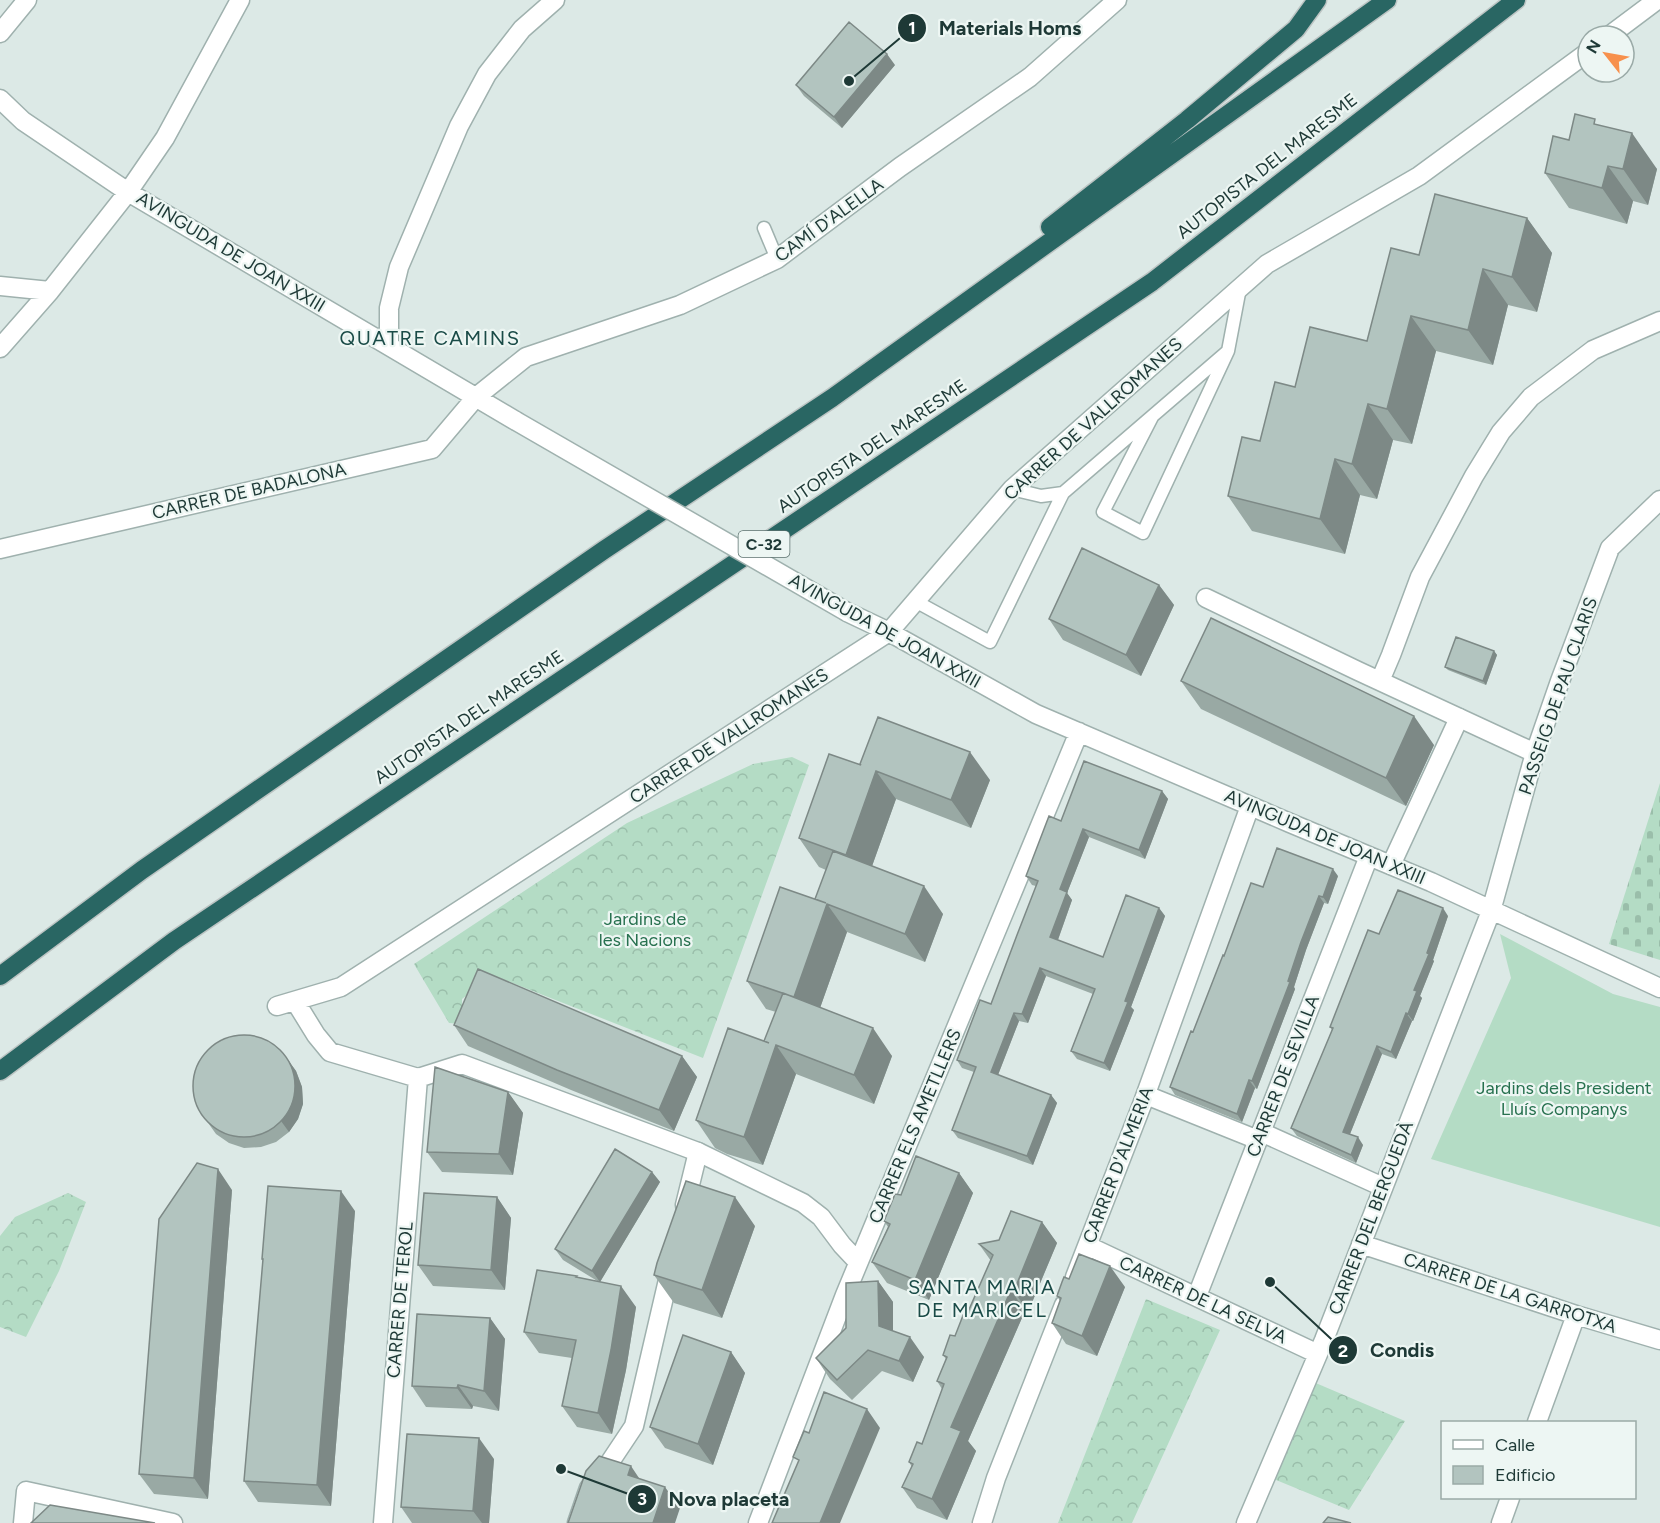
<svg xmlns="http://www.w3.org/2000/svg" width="1660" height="1523" viewBox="0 0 1660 1523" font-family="Figtree,sans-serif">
<defs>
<pattern id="forest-crowns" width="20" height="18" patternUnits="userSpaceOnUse" patternTransform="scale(1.5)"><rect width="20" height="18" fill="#b4dcc5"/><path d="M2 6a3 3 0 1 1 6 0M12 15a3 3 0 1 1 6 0" fill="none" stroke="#9abeaa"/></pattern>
<pattern id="cemetery-stones" width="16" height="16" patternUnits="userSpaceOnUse" patternTransform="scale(1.5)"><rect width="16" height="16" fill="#b4dcc5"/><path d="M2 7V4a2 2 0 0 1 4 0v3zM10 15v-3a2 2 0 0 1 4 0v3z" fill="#9abeaa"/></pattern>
</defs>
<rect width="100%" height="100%" fill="#dce9e6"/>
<path fill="url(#forest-crowns)" d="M792 757 809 765 703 1058 492 975 462 999V1024L449 1023 414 964 627 823 753 764Z
M68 1193 86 1202 59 1271 26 1337 0 1327V1236L15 1217Z
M1146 1299 1220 1330 1132 1523H1058Z
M1311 1381 1405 1421 1349 1510 1269 1477Z"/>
<path fill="url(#cemetery-stones)" d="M1660 783V960L1609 944Z"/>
<path fill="#b4dcc5" d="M1500 934 1613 994 1660 1007V1227L1431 1159 1511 978Z"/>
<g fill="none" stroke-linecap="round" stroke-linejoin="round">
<g stroke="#9fb1ae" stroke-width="15">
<path id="service" d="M764 228 777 259
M1228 351 1240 288
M1012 489 1041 496 1063 493
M915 601 990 642 1063 493 1228 351 1143 533 1103 512 1152 417"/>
</g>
<g stroke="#9fb1ae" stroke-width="21">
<path id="pedestrian" d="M1391 865 1459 718
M1146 1095 1258 1140
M1261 1132 1383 1187
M685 1205 698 1152
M577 1523 589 1488 610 1462 634 1426 671 1267"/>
</g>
<g stroke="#9fb1ae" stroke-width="21">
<path id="minor" d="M0 33 27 0
M1609 36 1657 0
M0 99 23 121 128 192 516 421
M0 286 50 291
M389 346V308L399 267 459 126 487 74 522 29 555 0
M0 348 50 291 128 192 165 138 240 0
M0 549 432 449 476 397 526 357 680 305 777 259 900 167 1030 77 1117 0
M1206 598 1358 671 1535 753
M847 612 889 632 1036 714 1290 823 1431 882 1660 988
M1380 681 1391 655 1420 577 1474 476 1501 432 1531 397 1593 350 1660 321
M295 1001 316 1035 330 1052 418 1078 462 1064 698 1152 803 1203 821 1217 842 1245 858 1262
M277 1006 341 987 889 632 1012 489 1267 264 1419 176 1588 52
M1361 1244 1576 1315 1660 1340
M1088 1246 1318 1354
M1075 1277 1143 1102 1250 806
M1197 1296 1369 856
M1537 1422 1576 1315
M23 1523 26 1491 173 1523
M383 1523 418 1078
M758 1523 845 1295 1079 732
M982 1523 996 1478 1064 1305
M1246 1523 1324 1340 1491 911 1535 753 1560 681 1610 548 1660 500
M1501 1523 1510 1498"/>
</g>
<g stroke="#bcc4c3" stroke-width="21">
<path id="motorway" d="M1050 227 1187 120 1296 29 1317 0
M0 976 142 870 604 550 832 398 1387 0
M0 1071 174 941 1152 282 1516 0"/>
</g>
<use href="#service" stroke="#fff" stroke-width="12"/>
<use href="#pedestrian" stroke="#fff" stroke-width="18"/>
<use href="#minor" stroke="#fff" stroke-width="18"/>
<use href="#motorway" stroke="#296663" stroke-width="18"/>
<g stroke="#9fb1ae" stroke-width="21" stroke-linecap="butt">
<path id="minor-bridge" d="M516 421 847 612"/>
</g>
<use href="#minor-bridge" stroke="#fff" stroke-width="18"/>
</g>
<path fill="#99a9a4" d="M895 65 842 128 804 96 796 85Z
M1599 125 1657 169 1648 205 1633 201 1627 224 1569 208 1545 173 1569 140Z
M1527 218 1552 253 1537 312 1508 305 1493 365 1436 351 1412 444 1393 440 1377 499 1360 495 1345 554 1252 531 1228 496 1295 387 1367 341 1419 255Z
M1159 585 1174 605 1141 676 1063 640 1049 619Z
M1494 651 1497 655 1486 685 1448 670 1445 667Z
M1181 681 1434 745 1406 806 1201 709Z
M860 765 990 780 971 828 896 799 872 866 943 914 925 962 847 932 820 1008 892 1056 874 1104 796 1074 763 1165 727 1154 715 1148 696 1120 765 1041 776 1012 766 1009 747 981 815 900 826 870 819 867 799 838Z
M1162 791 1168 799 1145 859 1089 837 1067 893 1072 900 1058 940 1103 957 1159 908 1165 916 1131 1007 1134 1010 1110 1071 1077 1059 1071 1051 1093 994 1046 976 1028 1023 1019 1021 998 1075 1051 1095 1057 1103 1033 1165 958 1138 952 1130 974 1072 962 1068 957 1060 991 1004 1036 886 1032 885 1026 876 1061 821Z
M1338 876 1328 904 1324 903 1306 950 1294 987 1295 989 1257 1089 1255 1088 1242 1122 1175 1095 1170 1087 1224 956 1263 887Z
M1448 916 1433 960 1434 961 1420 996 1422 998 1413 1021H1412L1396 1059 1382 1054 1350 1134 1363 1145 1356 1163 1297 1136 1291 1128 1332 1030 1330 1027 1379 934Z
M454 1025 682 1056 697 1077 674 1131 571 1090 468 1046Z
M288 1060 296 1071 302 1087 303 1104 298 1119 289 1132 276 1142 261 1147 244 1148 229 1143 216 1134 199 1110Z
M508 1092 523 1113 513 1175 442 1172 427 1152Z
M652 1172 660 1182 600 1282 636 1307 626 1370 612 1434 577 1427 562 1406 572 1358 539 1353 524 1332 578 1278 599 1282 563 1260 555 1249Z
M959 1173 973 1193 929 1300 887 1283 872 1262 888 1227 884 1221 901 1195Z
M232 1190 208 1499 154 1494 139 1474Z
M497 1197 511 1218 505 1290 433 1286 418 1265Z
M355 1211 331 1506 258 1502 244 1481 263 1261 262 1259Z
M1042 1222 1057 1243 1028 1312 1025 1311 968 1441 976 1451 947 1520 917 1508 902 1487 912 1467 909 1462 922 1444 942 1389 937 1381 946 1359 943 1355 955 1336 967 1314 991 1261 979 1244 999 1240Z
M755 1226 722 1318 674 1303 654 1275Z
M1069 1279 1125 1287 1097 1356 1066 1344 1052 1323 1060 1301 1057 1296Z
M878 1281 893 1302V1331L924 1357 913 1382 882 1371 852 1400 830 1379 816 1358 846 1328Z
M490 1318 505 1339 499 1411 473 1406 472 1409 426 1407 412 1386Z
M731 1352 745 1373 713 1465 665 1448 650 1427Z
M494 1459 489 1523H412L401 1507Z"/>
<path fill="#7d8986" d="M887 54 895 65 842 128 834 117Z
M1632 133 1657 169 1648 205 1623 169Z
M1608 166 1633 201 1627 224 1602 188Z
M1527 218 1552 253 1537 312 1512 277Z
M1483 269 1508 305 1493 365 1468 330Z
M1411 316 1436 351 1412 444 1387 409Z
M1368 404 1393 440 1377 499 1352 464Z
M1335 459 1360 495 1345 554 1320 519Z
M1159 585 1174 605 1141 676 1126 655Z
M1494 651 1497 655 1486 685 1483 681Z
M1414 716 1434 745 1406 806 1386 778Z
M970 752 990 780 971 828 951 800Z
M876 771 896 799 866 883 846 855Z
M1162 791 1168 799 1145 859 1139 850Z
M1083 829 1089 837 1067 893 1072 900 1056 945 1050 937 1060 889Z
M1333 869 1338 876 1328 904 1323 897Z
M924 886 943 914 925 962 905 934Z
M1319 896 1324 903 1306 950 1294 987 1295 989 1257 1089 1252 1081 1301 942Z
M827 904 847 932 814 1025 794 997Z
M1159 908 1165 916 1131 1007 1134 1010 1110 1071 1104 1063 1125 1001Z
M1443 908 1448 916 1433 960 1434 961 1420 996 1422 998 1413 1021 1408 1014 1414 990Z
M1040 968 1046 976 1028 1023 1022 1014Z
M1014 1013 1019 1021 996 1080 991 1072Z
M1406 1013 1412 1021 1396 1059 1391 1052Z
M873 1028 892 1056 874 1104 854 1075Z
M776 1045 796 1074 763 1165 744 1137Z
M1377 1046 1382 1054 1348 1139 1343 1132Z
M682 1056 697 1077 674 1131 659 1110Z
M288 1060 296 1071 302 1087 303 1104 298 1119 289 1132 281 1121Z
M1249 1080 1255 1088 1242 1122 1237 1114Z
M508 1092 523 1113 513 1175 499 1154Z
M1051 1095 1057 1103 1033 1165 1027 1156Z
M1358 1137 1363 1145 1356 1163 1351 1155Z
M218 1169 232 1190 208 1499 194 1478Z
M652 1172 660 1182 600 1282 592 1271Z
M959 1173 973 1193 929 1300 915 1280Z
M341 1191 355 1211 331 1506 317 1485Z
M497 1197 511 1218 505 1290 491 1270Z
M735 1197 755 1226 722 1318 702 1290Z
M1042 1222 1057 1243 1028 1312 1014 1291Z
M1110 1266 1125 1287 1097 1356 1082 1336Z
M878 1281 893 1302V1346L879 1326Z
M621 1286 636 1307 626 1370 612 1434 598 1413Z
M1011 1290 1025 1311 968 1441 976 1451 947 1520 932 1499 951 1427Z
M490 1318 505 1339 499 1411 484 1391Z
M910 1337 924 1357 913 1382 899 1361Z
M731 1352 745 1373 713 1465 698 1444Z
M458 1385 473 1406 472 1409 457 1388Z
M867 1409 880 1428 840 1523H820Z
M479 1438 494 1459 489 1523H482L473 1511Z
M631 1466 645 1487 628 1475Z
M665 1487 680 1508 675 1523H653Z"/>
<path fill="#b2c4bf" stroke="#7d8986" stroke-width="1.5" d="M849 22 887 54 834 117 796 85Z
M1575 114 1595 119 1594 124 1632 133 1623 169 1608 166 1602 188 1545 173 1553 136 1569 140Z
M1435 194 1527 218 1512 277 1483 269 1468 330 1411 316 1387 409 1368 404 1352 464 1335 459 1320 519 1228 496 1242 437 1260 441 1275 382 1295 387 1310 327 1367 341 1391 248 1419 255Z
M1082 548 1159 585 1126 655 1049 619Z
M1211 618 1414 716 1386 778 1181 681Z
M1456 637 1494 651 1483 681 1445 667Z
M878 717 970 752 951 800 876 771 846 855 799 838 829 754 861 765 860 764Z
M1084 761 1162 791 1139 850 1083 829 1060 889 1067 892 1050 937 1103 957 1126 895 1159 908 1125 1001 1128 1002 1104 1063 1071 1051 1095 989 1040 968 1022 1014 1014 1013 991 1072 1051 1095 1027 1156 952 1130 976 1067 957 1060 980 1000 991 1004 1017 935 1038 881 1026 876 1049 816 1061 821Z
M1277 848 1333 869 1323 897 1319 896 1301 942 1288 981 1290 982 1252 1081 1249 1080 1237 1114 1170 1087 1191 1031 1193 1032 1223 955 1224 956 1251 883 1263 887Z
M833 851 924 886 905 934 827 904 794 997 747 981 780 887 826 903 815 899Z
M1398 890 1443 908 1427 953 1429 954 1414 990 1417 991 1408 1014 1406 1013 1391 1052 1377 1046 1343 1132 1358 1137 1351 1155 1291 1128 1333 1028 1330 1027 1368 930 1379 934Z
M478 969 682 1056 659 1110 557 1070 454 1025Z
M783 993 873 1028 854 1075 776 1045 744 1137 707 1125 696 1120 728 1028 769 1043 764 1041Z
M193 1086a51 51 0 1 1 102 0a51 51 0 1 1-102 0Z
M435 1067 508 1092 499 1154 427 1152Z
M615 1149 652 1172 592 1271 555 1249Z
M916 1156 959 1173 915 1280 872 1262 890 1224 884 1221 895 1194 901 1195Z
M197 1163 218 1169 194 1478 139 1474 159 1219Z
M686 1181 735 1197 702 1290 654 1275 657 1263Z
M268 1186 341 1191 317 1485 244 1481 263 1259H262Z
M424 1193 497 1197 491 1270 418 1265Z
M1011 1211 1042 1222 1014 1291 1011 1290 951 1427 961 1431 932 1499 902 1487 913 1464 909 1462 917 1442 922 1444 944 1384 937 1381 947 1357 943 1355 950 1335 955 1336 964 1313 967 1314 993 1255 979 1244 999 1240Z
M1079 1254 1110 1266 1082 1336 1052 1323 1061 1298 1057 1296 1062 1282 1064 1277 1069 1279Z
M537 1270 577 1276 576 1277 621 1286 611 1350 598 1413 562 1406 576 1340 524 1332Z
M878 1281 879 1326 910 1337 899 1361 868 1350 837 1380 816 1358 846 1328V1283Z
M417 1314 490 1318 484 1391 458 1385 457 1388 412 1386Z
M683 1335 731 1352 698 1444 650 1427Z
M824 1392 867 1409 820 1523H772L799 1460 793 1457 804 1431 809 1433Z
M407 1434 479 1438 473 1511 401 1507Z
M599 1456 631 1466 628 1475 665 1487 653 1523H568L586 1471Z
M50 1505 155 1523H31Z
M1328 1517 1351 1523H1323Z"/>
<g text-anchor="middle" stroke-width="4.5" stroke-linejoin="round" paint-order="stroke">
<rect fill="#edf6f3" stroke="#5c726f" stroke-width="1.5" x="738.5" y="531" width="51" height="26" rx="4.5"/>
<g font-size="16" font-weight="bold" fill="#1e3936">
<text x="764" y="550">C-32</text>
</g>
<g font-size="18" fill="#1e3936" stroke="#edf6f3">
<text transform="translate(1267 166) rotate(-38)" y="6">AUTOPISTA DEL MARESME</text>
<text transform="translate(829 220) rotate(-36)" y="6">CAMÍ D'ALELLA</text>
<text transform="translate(231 252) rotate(31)" y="6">AVINGUDA DE JOAN XXIII</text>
<text transform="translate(1093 419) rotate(-42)" y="6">CARRER DE VALLROMANES</text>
<text transform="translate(872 446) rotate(-34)" y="6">AUTOPISTA DEL MARESME</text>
<text transform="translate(249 491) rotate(-13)" y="6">CARRER DE BADALONA</text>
<text transform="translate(885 631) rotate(29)" y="6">AVINGUDA DE JOAN XXIII</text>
<text transform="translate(1558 696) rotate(-71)" y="6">PASSEIG DE PAU CLARIS</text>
<text transform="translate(469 717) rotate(-34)" y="6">AUTOPISTA DEL MARESME</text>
<text transform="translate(729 736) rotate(-33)" y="6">CARRER DE VALLROMANES</text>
<text transform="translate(1325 837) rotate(23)" y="6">AVINGUDA DE JOAN XXIII</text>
<text transform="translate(1283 1076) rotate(-69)" y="6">CARRER DE SEVILLA</text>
<text transform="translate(915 1126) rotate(-67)" y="6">CARRER ELS AMETLLERS</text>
<text transform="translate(1118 1165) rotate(-69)" y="6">CARRER D'ALMERIA</text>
<text transform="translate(1371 1218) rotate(-69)" y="6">CARRER DEL BERGUEDÀ</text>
<text transform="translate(1510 1293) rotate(18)" y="6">CARRER DE LA GARROTXA</text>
<text transform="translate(400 1300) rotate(-85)" y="6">CARRER DE TEROL</text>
<text transform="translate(1203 1300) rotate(25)" y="6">CARRER DE LA SELVA</text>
</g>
<g font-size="18" fill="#27714f" stroke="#edf6f3">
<text x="645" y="925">Jardins de<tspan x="645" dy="21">les Nacions</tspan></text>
<text x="1564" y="1094">Jardins dels President<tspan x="1564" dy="21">Lluís Companys</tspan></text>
</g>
<g font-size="20" letter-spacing="1.5" fill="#1a4b47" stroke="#edf6f3">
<text x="430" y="345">QUATRE CAMINS</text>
<text x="982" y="1294">SANTA MARIA<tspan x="982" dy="23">DE MARICEL</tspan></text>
</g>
</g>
<path fill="none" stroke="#1e3936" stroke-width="2" d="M849 81L912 28M1270 1282L1343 1350M561 1469L642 1499"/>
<g fill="#1e3936" stroke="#edf6f3" stroke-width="2">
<circle cx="849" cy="81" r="6"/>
<circle cx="1270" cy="1282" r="6"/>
<circle cx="561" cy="1469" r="6"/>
<circle cx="912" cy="28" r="15"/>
<circle cx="1343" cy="1350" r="15"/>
<circle cx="642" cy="1499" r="15"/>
</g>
<g font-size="18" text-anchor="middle" font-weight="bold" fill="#fff">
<text x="912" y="34">1</text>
<text x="1343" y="1357">2</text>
<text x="642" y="1505">3</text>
</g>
<g font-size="20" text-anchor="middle" font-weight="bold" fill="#1e3936" stroke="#edf6f3" stroke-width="4.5" stroke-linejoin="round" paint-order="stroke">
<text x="1010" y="35">Materials Homs</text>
<text x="1402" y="1357">Condis</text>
<text x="729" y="1506">Nova placeta</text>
</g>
<rect x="1441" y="1421" width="195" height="78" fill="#edf6f3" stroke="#9aaaa7" stroke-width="1.5"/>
<rect x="1453" y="1440" width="30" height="9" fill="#ffffff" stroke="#9aaaa7" stroke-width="1.5"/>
<text x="1495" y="1451" font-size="18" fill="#1e3936">Calle</text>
<rect x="1453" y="1466" width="30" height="18" fill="#b2c4bf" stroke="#9aaaa7" stroke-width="1.5"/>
<text x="1495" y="1481" font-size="18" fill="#1e3936">Edificio</text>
<g transform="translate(1606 54) rotate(301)"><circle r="28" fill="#edf6f3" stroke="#9aaaa7" stroke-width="1.5"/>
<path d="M0-4.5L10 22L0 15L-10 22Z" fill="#f7904c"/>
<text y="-9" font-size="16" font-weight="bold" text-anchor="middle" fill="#1e3936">N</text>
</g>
</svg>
